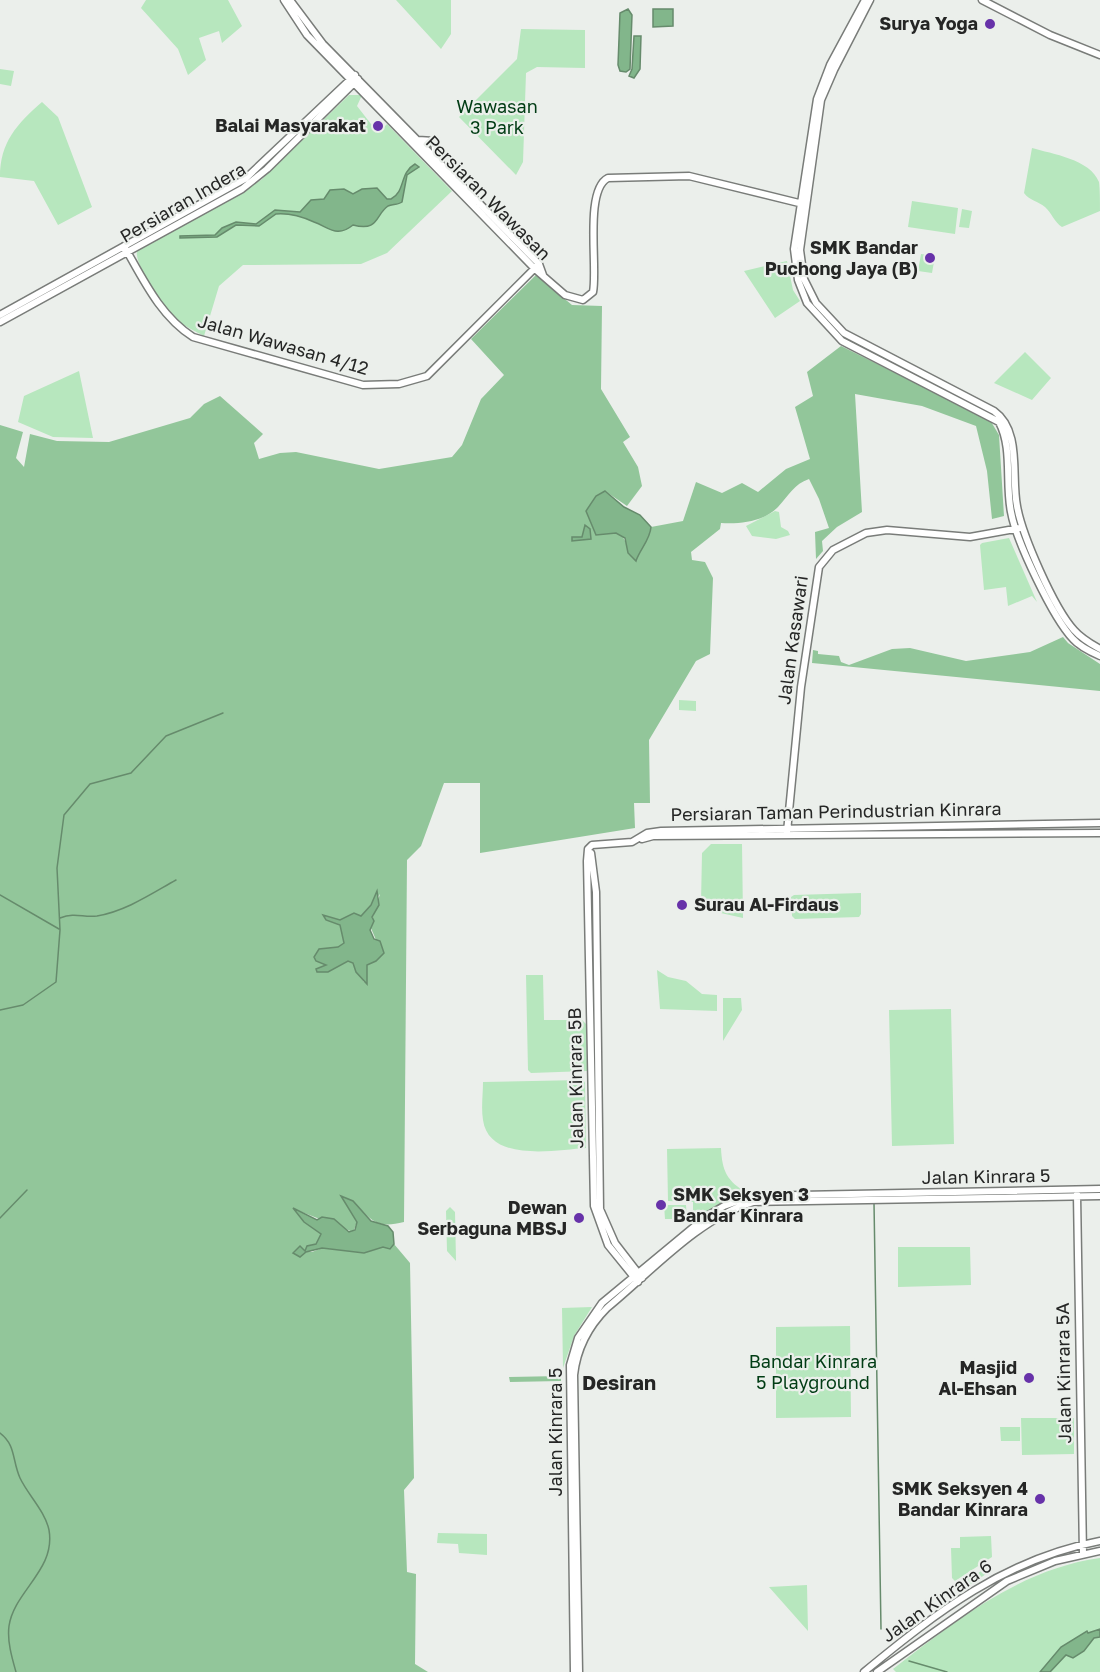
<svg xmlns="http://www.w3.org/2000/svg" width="1100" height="1672" viewBox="0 0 1100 1672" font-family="'Golos Text',sans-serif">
<rect width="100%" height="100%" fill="#ebefeb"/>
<path fill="#b7e7be" d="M146 0H228L242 26 222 43 219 31 199 38 206 60 188 75 178 49 141 8Z
M396 0H451V34L441 49Z
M521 29 585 30V68L537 67 526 73 523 162 516 175 459 117 517 59Z
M0 69 14 71 11 86 0 84Z
M349 95H362L357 106 378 133 387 124 452 191 387 253 361 264 243 265 219 286 204 336C195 331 186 327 179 322 166 311 134 266 137 251L261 180Z
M42 102 58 117 92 207 58 225 34 181 0 177C0 142 17 124 42 102Z
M1032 148C1052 154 1090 159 1099 182 1100 189 1100 203 1100 211L1062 227C1054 222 1052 213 1045 207 1038 201 1030 201 1024 193Z
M912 201 958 208 955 234 908 227Z
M962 209 972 211 969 228 959 227Z
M921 254 935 256 932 273 918 271Z
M787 261 793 290 800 301 775 318 744 271Z
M1025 352 1051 378 1032 400 994 383Z
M79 371 93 438 53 437 18 422 24 396Z
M775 511 779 512 781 527 788 531 790 535 776 539 752 536 746 526Z
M1009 538 1037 602 1032 596 1008 606 1006 587 984 590 980 545 982 543Z
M679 700 696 701V711L679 710Z
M711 844H742L743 918 712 911 701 903 702 853Z
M861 893V914L859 917 795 919 792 916 791 897 794 895Z
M657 970 668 977 686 981 702 994 717 995V1011L660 1009Z
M526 975H543L544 1020H582L586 1024 587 1071 531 1073 528 1070Z
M723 998H741L742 1010 723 1041Z
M951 1009 954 1144 892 1146 889 1010Z
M582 1080 585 1082 586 1148C556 1150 489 1163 483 1120 481 1108 483 1094 483 1082Z
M721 1148C722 1171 727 1181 747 1193L733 1195 696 1219 693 1216V1202L668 1201 667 1149Z
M664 1205H686L687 1219H665Z
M450 1207 455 1212 456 1261 447 1251 446 1211Z
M898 1247H970L971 1285 898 1287Z
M592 1307 574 1336 563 1368 562 1308Z
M850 1326 851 1417 776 1418V1327Z
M633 1378V1390L602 1391 599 1379Z
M1021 1418H1074V1454L1022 1455Z
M1000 1427H1020V1441H1001Z
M438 1533 487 1534V1555L459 1553 458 1544 437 1543Z
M991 1536 992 1557 955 1581 952 1578 951 1548H960V1537Z
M1100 1558V1672H896L893 1669C955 1621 1020 1569 1100 1558Z
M986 1568 989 1572 958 1593 955 1588Z
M807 1585 808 1631 769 1587Z"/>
<path fill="#92c69a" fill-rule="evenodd" d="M536 275 572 305 602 306 601 389 630 437 623 442 638 467 642 486 627 506 605 491 596 496 586 511 596 535C602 535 609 531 616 533 629 536 625 553 635 560L651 527 683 521 696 482 722 493 742 483 758 492 786 469 810 459 795 407 813 396 807 372 841 346 990 420 999 435 1004 516 992 519 987 471 976 426 922 406 855 394 862 512 837 527 822 541 823 551 816 559 815 532 829 528 819 499 809 479C794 484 789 495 778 507 763 522 741 524 721 523L720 529 691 552 692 560 705 562 713 578 710 654 696 661 649 740 650 803H634L635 828 480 853V783H444L421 846 407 860 404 1222C365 1232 370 1208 342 1196L357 1222 353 1232 294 1209 321 1234 316 1244 307 1246 306 1251 296 1249 312 1252 322 1248 364 1253 383 1247 390 1249 394 1244 410 1263 414 1478 404 1490 407 1572 416 1574 415 1664 428 1672H0V425L23 432 16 458 24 467 30 434 57 441 109 442 190 418 204 404 220 396 263 434 254 443 259 459 280 453 296 452 379 469 452 457 462 445 481 399 504 375 471 339ZM380 894 370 926 380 949 373 962 367 965V978L364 982 353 963 348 961 328 972H317L316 969 326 965 321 962 331 947H338L344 943 340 924 326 920 323 915 340 920 361 916Z
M1063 637 1068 643 1100 664V691L812 663 813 650 818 651V654L839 656 841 662 849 665 892 649 910 648 966 661 1030 652Z
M561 1376V1381L510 1382 509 1377Z"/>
<path fill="#82b68b" stroke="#668b6c" stroke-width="1.5" d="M628 9 632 15 630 69 626 72 620 71 618 65 620 13Z
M653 9H673V26L653 27Z
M634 36H641L640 69 634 78 629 76 632 69Z
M415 164 419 167 407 175 402 202C398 205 392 204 388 206 375 215 379 232 353 225 337 238 330 228 314 222 303 217 288 213 276 214L259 226 236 225 217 237 180 238V236L215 235 222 228 236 222 256 224 275 210 300 212 311 200 324 199 330 190 344 189 353 194 362 189 377 188 387 199H391C406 191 399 173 415 164Z
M605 491 624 507 640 515 651 527C650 540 640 549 636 561L628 553 625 538 616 533 596 535 586 511 596 496Z
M585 525 590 529 591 539 572 541V537H582Z
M377 891 379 905 372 917 374 921 370 930 374 939 380 941 384 953 376 961 367 965V984L356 972 353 963 348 961 328 972H317L316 969 326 965 316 961 314 957 319 949 338 947 344 943 340 925 326 920 323 915 340 920 354 913 361 916 371 905Z
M341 1196 353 1201 371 1221 388 1226 393 1232 394 1244 390 1249 383 1247 364 1253 322 1248 306 1252 300 1257 293 1253 300 1246 305 1251 307 1246 316 1244 321 1234 304 1222 293 1208 317 1220 322 1217 334 1219 349 1232 355 1230 357 1222Z
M1100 1629V1637L1094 1638 1084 1651 1073 1658 1066 1655 1050 1672H1040L1061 1647 1087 1631 1088 1633Z"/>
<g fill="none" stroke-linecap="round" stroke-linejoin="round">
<path stroke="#668b6c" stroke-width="1.5" d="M0 895 59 929
M60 918C76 912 83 918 97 916 126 911 151 894 176 880
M0 1010 23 1005 56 982 60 930 57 868 64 815 90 784 131 773 166 736 223 713
M874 1203 881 1629
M0 1218 27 1190
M0 1433C16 1445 12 1460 20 1478 28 1495 45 1511 49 1530 56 1570 14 1591 9 1626 7 1641 12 1658 16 1672
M909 1661 947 1672"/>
<g stroke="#797c79" stroke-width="9">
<path id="secondary" d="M284 0 307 35 535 269 565 295 583 300 593 292C598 268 584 190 608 178L689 176 803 204
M290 0 323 44 539 264 543 275
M865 0 830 65 817 99 794 249 798 280 807 303 842 341 999 422C1013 448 1005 483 1011 512 1016 541 1053 618 1073 639 1080 647 1091 652 1100 656
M870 0 834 70 821 100 800 250 804 279 816 303 844 333 994 411C1022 431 1011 476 1017 506 1022 535 1054 608 1074 630 1081 638 1091 644 1100 649
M982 0 1050 35 1100 55
M418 140 434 141 436 159
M124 246C143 279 160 316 193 337L363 385 399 384 427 376 539 264
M0 315 245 179 355 75
M0 322 242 189 267 169 358 79
M787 832 801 687 819 567 833 550 866 533 887 530 970 537 1020 528
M642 839 653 836 1100 833
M591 853 596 892 600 1209 615 1243 642 1278
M1077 1195 1083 1554
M638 1282 608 1245 594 1206 587 861 588 849 592 845 632 842 647 833 661 831 1100 823
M574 1672 570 1365 578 1338 602 1303 707 1216 724 1206 752 1196 1100 1189
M579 1672 574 1375C577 1348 588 1327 607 1308 651 1272 699 1218 753 1202L1100 1196
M864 1672C937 1612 1005 1559 1100 1541
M877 1672 1007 1581 1055 1561 1100 1551"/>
</g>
<use href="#secondary" stroke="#fff" stroke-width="6"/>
</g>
<g fill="#6732a9" stroke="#ebefeb" stroke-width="2">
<circle cx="990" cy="24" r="6"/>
<circle cx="378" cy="126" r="6"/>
<circle cx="930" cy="258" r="6"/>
<circle cx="682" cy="905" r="6"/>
<circle cx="661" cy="1205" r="6"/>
<circle cx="579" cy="1218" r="6"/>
<circle cx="1029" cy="1378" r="6"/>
<circle cx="1040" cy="1499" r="6"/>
</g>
<g text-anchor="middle" stroke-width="4.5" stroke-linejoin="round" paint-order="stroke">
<g font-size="18" font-weight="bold" fill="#252625" stroke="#ebefeb" text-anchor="end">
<text x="978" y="30">Surya Yoga</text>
<text x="366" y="132">Balai Masyarakat</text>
<text x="918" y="254">SMK Bandar<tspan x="918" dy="21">Puchong Jaya (B)</tspan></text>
<text x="694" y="911" text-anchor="start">Surau Al-Firdaus</text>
<text x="673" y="1201" text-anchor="start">SMK Seksyen 3<tspan x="673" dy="21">Bandar Kinrara</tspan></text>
<text x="567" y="1214">Dewan<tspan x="567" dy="21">Serbaguna MBSJ</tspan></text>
<text x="1017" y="1374">Masjid<tspan x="1017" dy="21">Al-Ehsan</tspan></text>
<text x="1028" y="1495">SMK Seksyen 4<tspan x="1028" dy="21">Bandar Kinrara</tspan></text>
</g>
<g font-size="18" fill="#003c14" stroke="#ebefeb">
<text x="497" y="113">Wawasan<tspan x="497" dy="21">3 Park</tspan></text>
<text x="813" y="1368">Bandar Kinrara<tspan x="813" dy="21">5 Playground</tspan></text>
</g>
<g font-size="18" fill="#252625" stroke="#ebefeb">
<text transform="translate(488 198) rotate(45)" y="6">Persiaran Wawasan</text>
<text transform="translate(183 203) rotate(-30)" y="6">Persiaran Indera</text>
<text transform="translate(283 345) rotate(16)" y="6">Jalan Wawasan 4/12</text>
<text transform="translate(793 640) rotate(-82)" y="6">Jalan Kasawari</text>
<text transform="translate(836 812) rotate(-1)" y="6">Persiaran Taman Perindustrian Kinrara</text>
<text transform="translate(576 1078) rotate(-91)" y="6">Jalan Kinrara 5B</text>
<text transform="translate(986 1177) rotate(-1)" y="6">Jalan Kinrara 5</text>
<text transform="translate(1064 1373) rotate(-91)" y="6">Jalan Kinrara 5A</text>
<text transform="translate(556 1432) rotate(-90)" y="6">Jalan Kinrara 5</text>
<text transform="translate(937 1601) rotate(-35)" y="6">Jalan Kinrara 6</text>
</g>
<g font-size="20" font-weight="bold" fill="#252625" stroke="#ebefeb">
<text x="619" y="1390">Desiran</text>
</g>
</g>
</svg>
